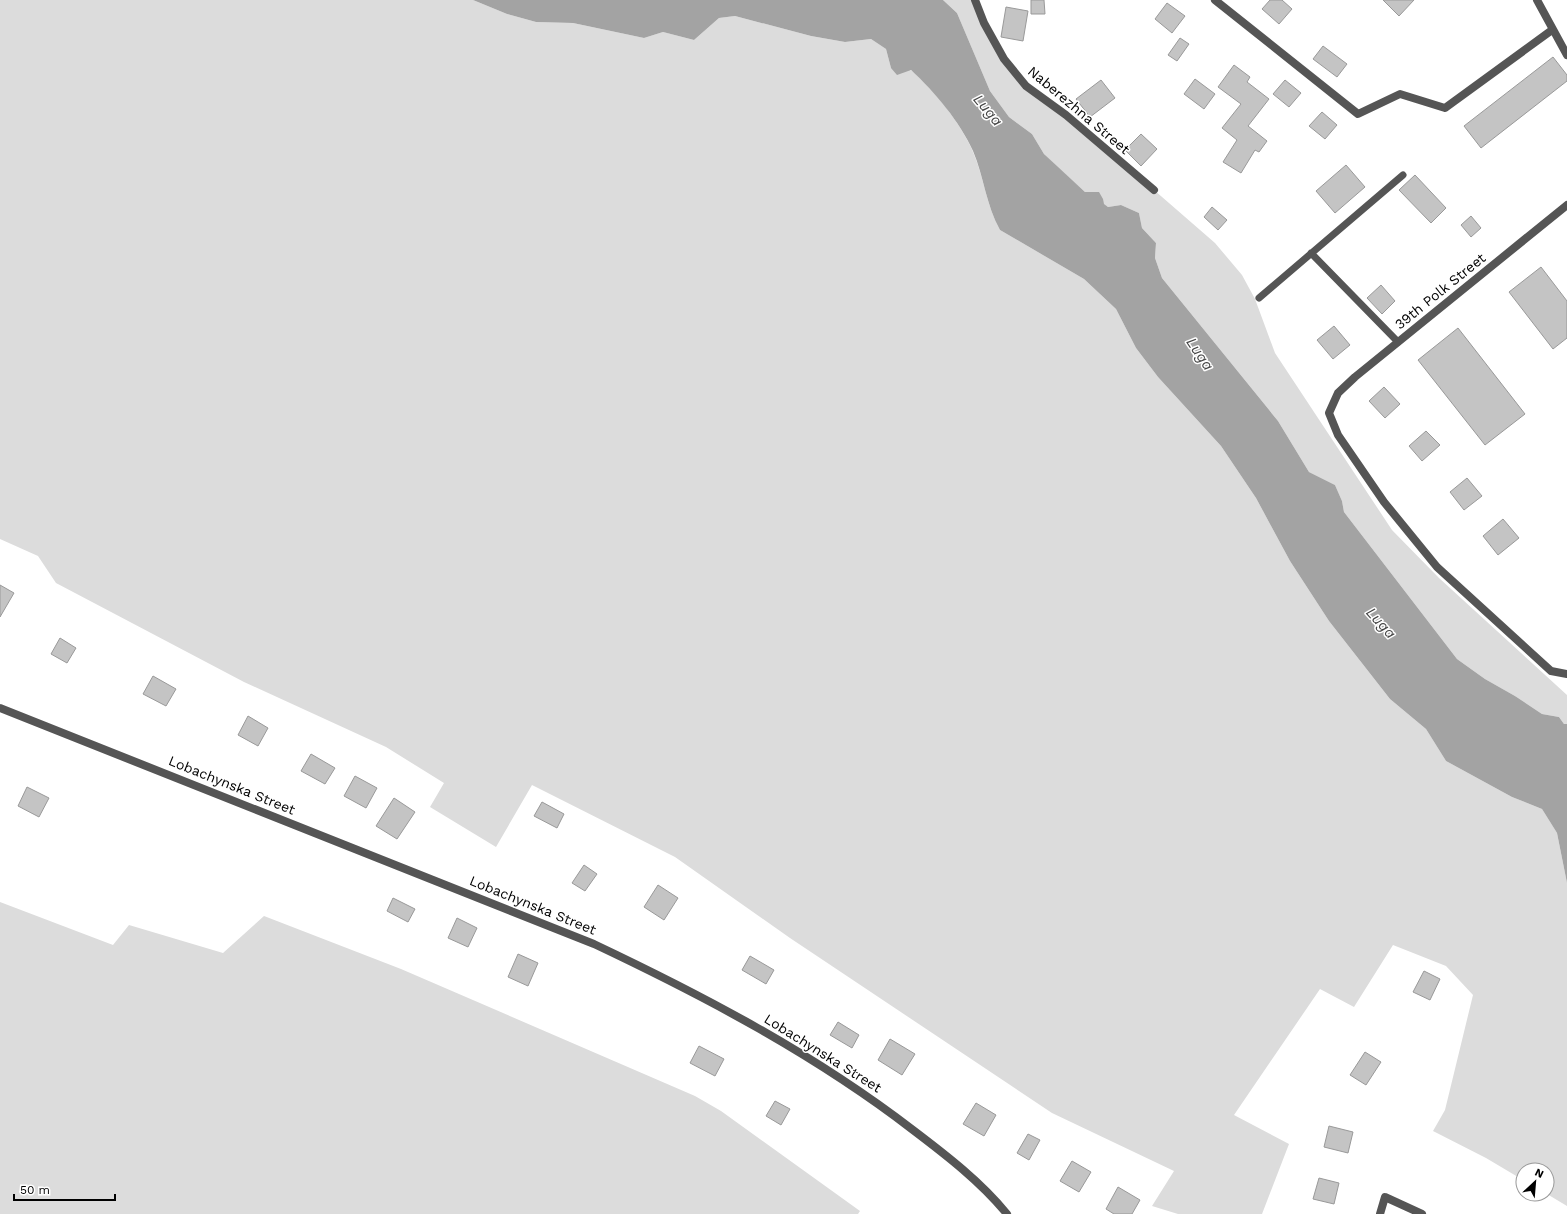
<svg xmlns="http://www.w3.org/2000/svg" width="1567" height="1214" viewBox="0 0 1567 1214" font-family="'Work Sans',sans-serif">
<rect width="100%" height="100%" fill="#fff"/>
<path fill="#dcdcdc" d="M0 0H473L507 14 536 22 573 23 644 38 663 32 694 40 719 18 735 16 811 36 845 42 871 39 886 49 891 68C897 68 907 68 912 71 931 83 965 131 973 152 984 177 986 205 1000 230L1084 279 1116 309 1136 348 1158 377 1221 446 1256 498 1290 561 1329 621 1390 699 1426 729 1446 761 1512 797 1542 809 1557 833 1567 883V1206L1547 1194V1170H1523V1180L1486 1158 1433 1131 1445 1110 1473 995 1446 966 1393 945 1354 1007 1320 989 1234 1115 1289 1144 1262 1214H1178L1152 1206 1174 1171 1052 1113 790 938 675 857 532 785 496 847 430 807 444 783 386 747 244 682 56 583 38 556 0 539Z
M943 0H975L984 23 1026 86 1154 190 1215 243 1242 275 1255 299 1275 353 1392 530 1439 578 1567 695V724H1564L1559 717 1542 714 1515 696 1485 679 1457 659 1344 512 1342 501 1335 485 1309 472 1278 421 1162 278 1155 258 1156 243 1142 228 1139 213 1121 205 1108 207 1085 192 1056 166 1044 154 1032 134 1009 117 990 91 957 13Z
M0 902 113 945 129 925 223 953 264 916 401 969 695 1096 721 1111 860 1211 858 1214H0Z"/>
<path fill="#a3a3a3" d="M473 0H943L957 13 990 91 1009 117 1032 134 1044 154 1085 192H1099L1103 199 1104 204 1108 207 1121 205 1139 213 1142 228 1156 243 1155 258 1162 278 1278 421 1309 472 1335 485 1342 501 1344 512 1457 659 1485 679 1515 696 1542 714 1559 717 1564 724H1567V883L1557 833 1542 809 1512 797 1446 761 1426 729 1390 699 1329 621 1290 561 1256 498 1221 446 1158 377 1136 348 1116 309 1084 279 1000 230C986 205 984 177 973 151 960 122 935 92 911 70L897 75 891 68 886 49 871 39 845 42 811 36 735 16 719 18 694 40 663 32 644 38 573 23 536 22 507 14Z"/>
<path fill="#c4c4c4" stroke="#999" d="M1031 0H1044L1045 14H1031Z
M1270 0H1282L1292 9 1279 24 1262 9Z
M1383 0H1414L1399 16Z
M1167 3 1185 16 1172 33 1155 19Z
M1006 7 1028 11 1023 41 1001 37Z
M1180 38 1189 44 1177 61 1168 55Z
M1323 46 1347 64 1337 77 1313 59Z
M1553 57 1567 75V81L1481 148 1464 126Z
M1234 65 1250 77 1247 82 1269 99 1248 126 1267 141 1259 152 1255 150 1241 173 1223 162 1237 140 1222 128 1241 104 1218 87Z
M1195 79 1215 94 1204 109 1184 94Z
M1101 80 1115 98 1090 117 1076 99Z
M1285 80 1301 93 1289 107 1273 94Z
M1322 112 1337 125 1325 139 1309 126Z
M1141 134 1157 149 1141 166 1125 150Z
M1346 165 1365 187 1335 213 1316 191Z
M1415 175 1446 208 1431 223 1399 190Z
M1212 207 1227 220 1218 230 1204 217Z
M1471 216 1481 228 1471 237 1461 225Z
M1541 267 1567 301V338L1553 349 1509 292Z
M1381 285 1395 301 1382 314 1367 298Z
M1334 326 1350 345 1333 359 1317 340Z
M1458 328 1525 414 1485 445 1418 360Z
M1384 387 1400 404 1385 418 1369 401Z
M1426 431 1440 445 1422 461 1409 446Z
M1467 478 1482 496 1464 510 1450 492Z
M1503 519 1519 538 1498 555 1483 536Z
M0 585 14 593 0 617Z
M60 638 76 648 67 663 51 654Z
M153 676 176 689 166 706 143 694Z
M248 716 268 728 258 746 238 735Z
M311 754 335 768 325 784 301 771Z
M355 776 377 788 366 808 344 796Z
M27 787 49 798 39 817 18 806Z
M394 798 415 812 397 839 376 826Z
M542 802 564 814 557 828 534 816Z
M584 865 597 874 585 891 572 883Z
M658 885 678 898 664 920 644 907Z
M393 898 415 909 408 922 387 911Z
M457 918 477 928 468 947 448 938Z
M518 954 538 963 528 986 508 977Z
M750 956 774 970 766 984 742 970Z
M1424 971 1440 979 1430 1000 1413 992Z
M838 1022 859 1035 852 1048 830 1035Z
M890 1039 915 1054 902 1075 878 1060Z
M699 1046 724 1059 715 1076 690 1063Z
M1365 1052 1381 1062 1366 1085 1350 1075Z
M775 1101 790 1109 781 1125 766 1116Z
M976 1103 996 1115 984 1136 963 1124Z
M1329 1126 1353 1132 1348 1153 1324 1147Z
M1028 1134 1040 1140 1029 1160 1017 1153Z
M1072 1161 1091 1172 1079 1192 1060 1181Z
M1319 1178 1339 1183 1334 1204 1313 1199Z
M1118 1187 1140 1200 1132 1214H1114L1106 1209Z"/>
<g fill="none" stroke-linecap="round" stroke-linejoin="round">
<path stroke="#555" stroke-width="7" d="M1311 253 1398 342
M1259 298 1403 175"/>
<path stroke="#555" stroke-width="8" d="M975 0 984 23 1004 59 1026 86 1066 115 1154 190
M1215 0 1358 114 1400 94 1445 108 1552 30
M1537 0 1567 55
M1567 205 1355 377 1338 393 1329 413 1338 435 1384 502 1437 567 1551 671 1567 674
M0 708 594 944C706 997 814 1054 913 1130 946 1155 981 1182 1007 1214
M1380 1214 1385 1197 1422 1214"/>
</g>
<g text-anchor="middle" stroke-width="3" stroke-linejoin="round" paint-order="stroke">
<g font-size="14" fill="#000" stroke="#fff">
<text transform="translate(1079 110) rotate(40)" y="5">Naberezhna Street</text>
<text transform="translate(1440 291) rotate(-39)" y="5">39th Polk Street</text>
<text transform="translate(232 785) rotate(22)" y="5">Lobachynska Street</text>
<text transform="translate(533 905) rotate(22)" y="5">Lobachynska Street</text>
<text transform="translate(823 1053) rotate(32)" y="5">Lobachynska Street</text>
</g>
<g font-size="15" font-style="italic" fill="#444" stroke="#fff">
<text transform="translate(988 110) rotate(50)" y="5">Luga</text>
<text transform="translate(1200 354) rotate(56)" y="5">Luga</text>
<text transform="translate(1381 623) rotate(48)" y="5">Luga</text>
</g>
</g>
<g transform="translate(1535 1182) rotate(26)"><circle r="19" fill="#ffffff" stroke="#999999"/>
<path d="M0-3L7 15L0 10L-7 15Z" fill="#000000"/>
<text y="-6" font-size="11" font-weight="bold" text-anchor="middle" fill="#000000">N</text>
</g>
<path d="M14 1194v6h101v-6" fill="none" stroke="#000000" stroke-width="2"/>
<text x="20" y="1194" font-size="12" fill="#000000" stroke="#ffffff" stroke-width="3" paint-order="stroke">50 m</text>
</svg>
